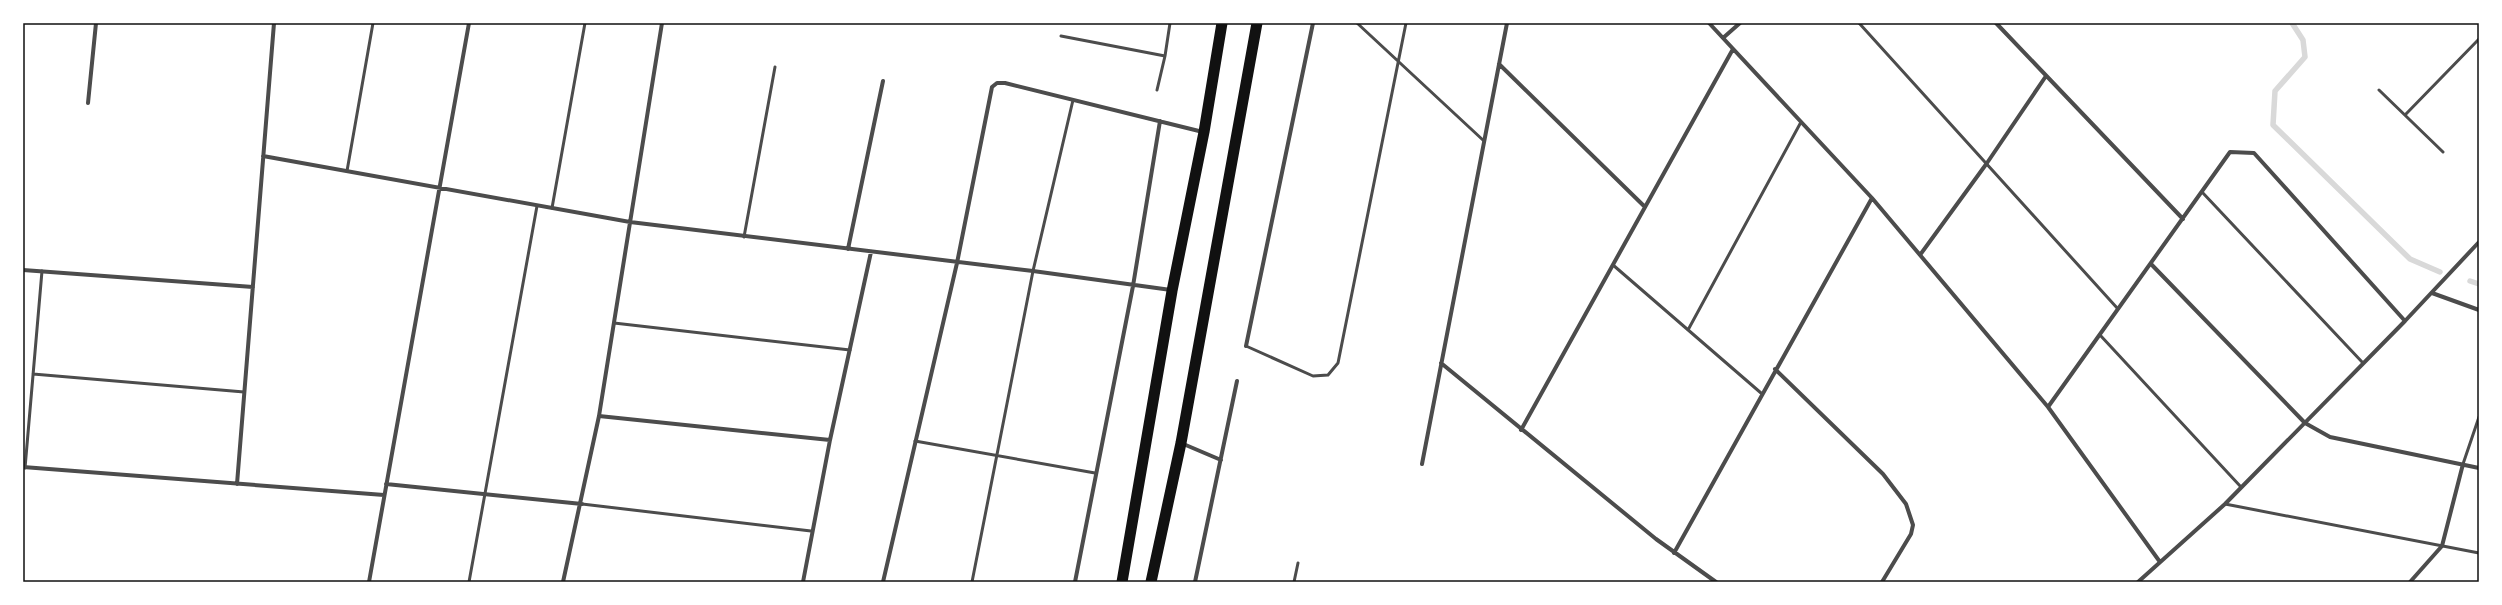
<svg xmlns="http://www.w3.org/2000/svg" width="2502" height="605" viewBox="0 0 2502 605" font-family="'Golos Text',sans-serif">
<rect width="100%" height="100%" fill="#fff"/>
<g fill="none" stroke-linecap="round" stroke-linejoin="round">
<path stroke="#d9d9d9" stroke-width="5.5" d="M2292 23 2303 40 2305 57 2275 91 2273 125 2410 259 2440 272
M2470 281 2479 284"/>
<path stroke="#4c4c4c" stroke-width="3" d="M1357 23 1484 141
M1859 23 2118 309
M1061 36 1165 56 1170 23
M1157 90 1165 56
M2379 90 2443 152
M2405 115 2479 39
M347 171 373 23
M2202 192 2363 363
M552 208 585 23
M744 237 775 67
M1613 265 1761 393
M614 323 850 350
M1688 330 1801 122
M2100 335 2241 487
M1246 346 1313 376 1328 375 1338 363 1406 23
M33 374 244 392
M915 441 1095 473
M2463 464 2479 417
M25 468 42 271
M582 504 811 531
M2225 504 2479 553
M469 582 537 206
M972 582 1033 271 1073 100
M1294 582 1298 563"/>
<path stroke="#4c4c4c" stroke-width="4" d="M1709 23 1872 198 2048 407 2160 562
M1996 23 2183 219
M1723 38 1740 23
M1499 64 1645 207
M88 103 96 23
M263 156 630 222 1033 271 1171 290
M848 249 883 81
M1920 255 1987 163 2046 76
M2151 264 2305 423 2330 437 2479 468
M23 270 253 287
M2432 293 2479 310
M1246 346 1313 23
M1441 363 1656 539 1716 582
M1775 369 1883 474 1906 504 1913 525 1911 534 1882 582
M2048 407 2230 152 2254 153 2405 321
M599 416 830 440
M1521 430 1733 49
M1181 443 1221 460
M1422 464 1507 23
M23 467 384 495
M237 484 274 23
M386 484 582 504
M1674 553 1872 198
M369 582 469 23
M563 582 599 416 662 23
M803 582 830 440 871 252
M883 582 957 263 992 87 997 83H1005L1203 132
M1075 582 1133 286 1160 121
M1195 582 1237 381
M2138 582 2225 504 2405 321 2479 242
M2410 582 2442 546 2463 464"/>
<path stroke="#111" stroke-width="11" d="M1122 582 1172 291 1204 132 1222 23
M1151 582 1181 443 1257 23"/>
</g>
<rect width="2502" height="605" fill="none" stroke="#ffffff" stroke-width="48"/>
<rect x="24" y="24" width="2454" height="557" fill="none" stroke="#111" stroke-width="1.5"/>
</svg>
